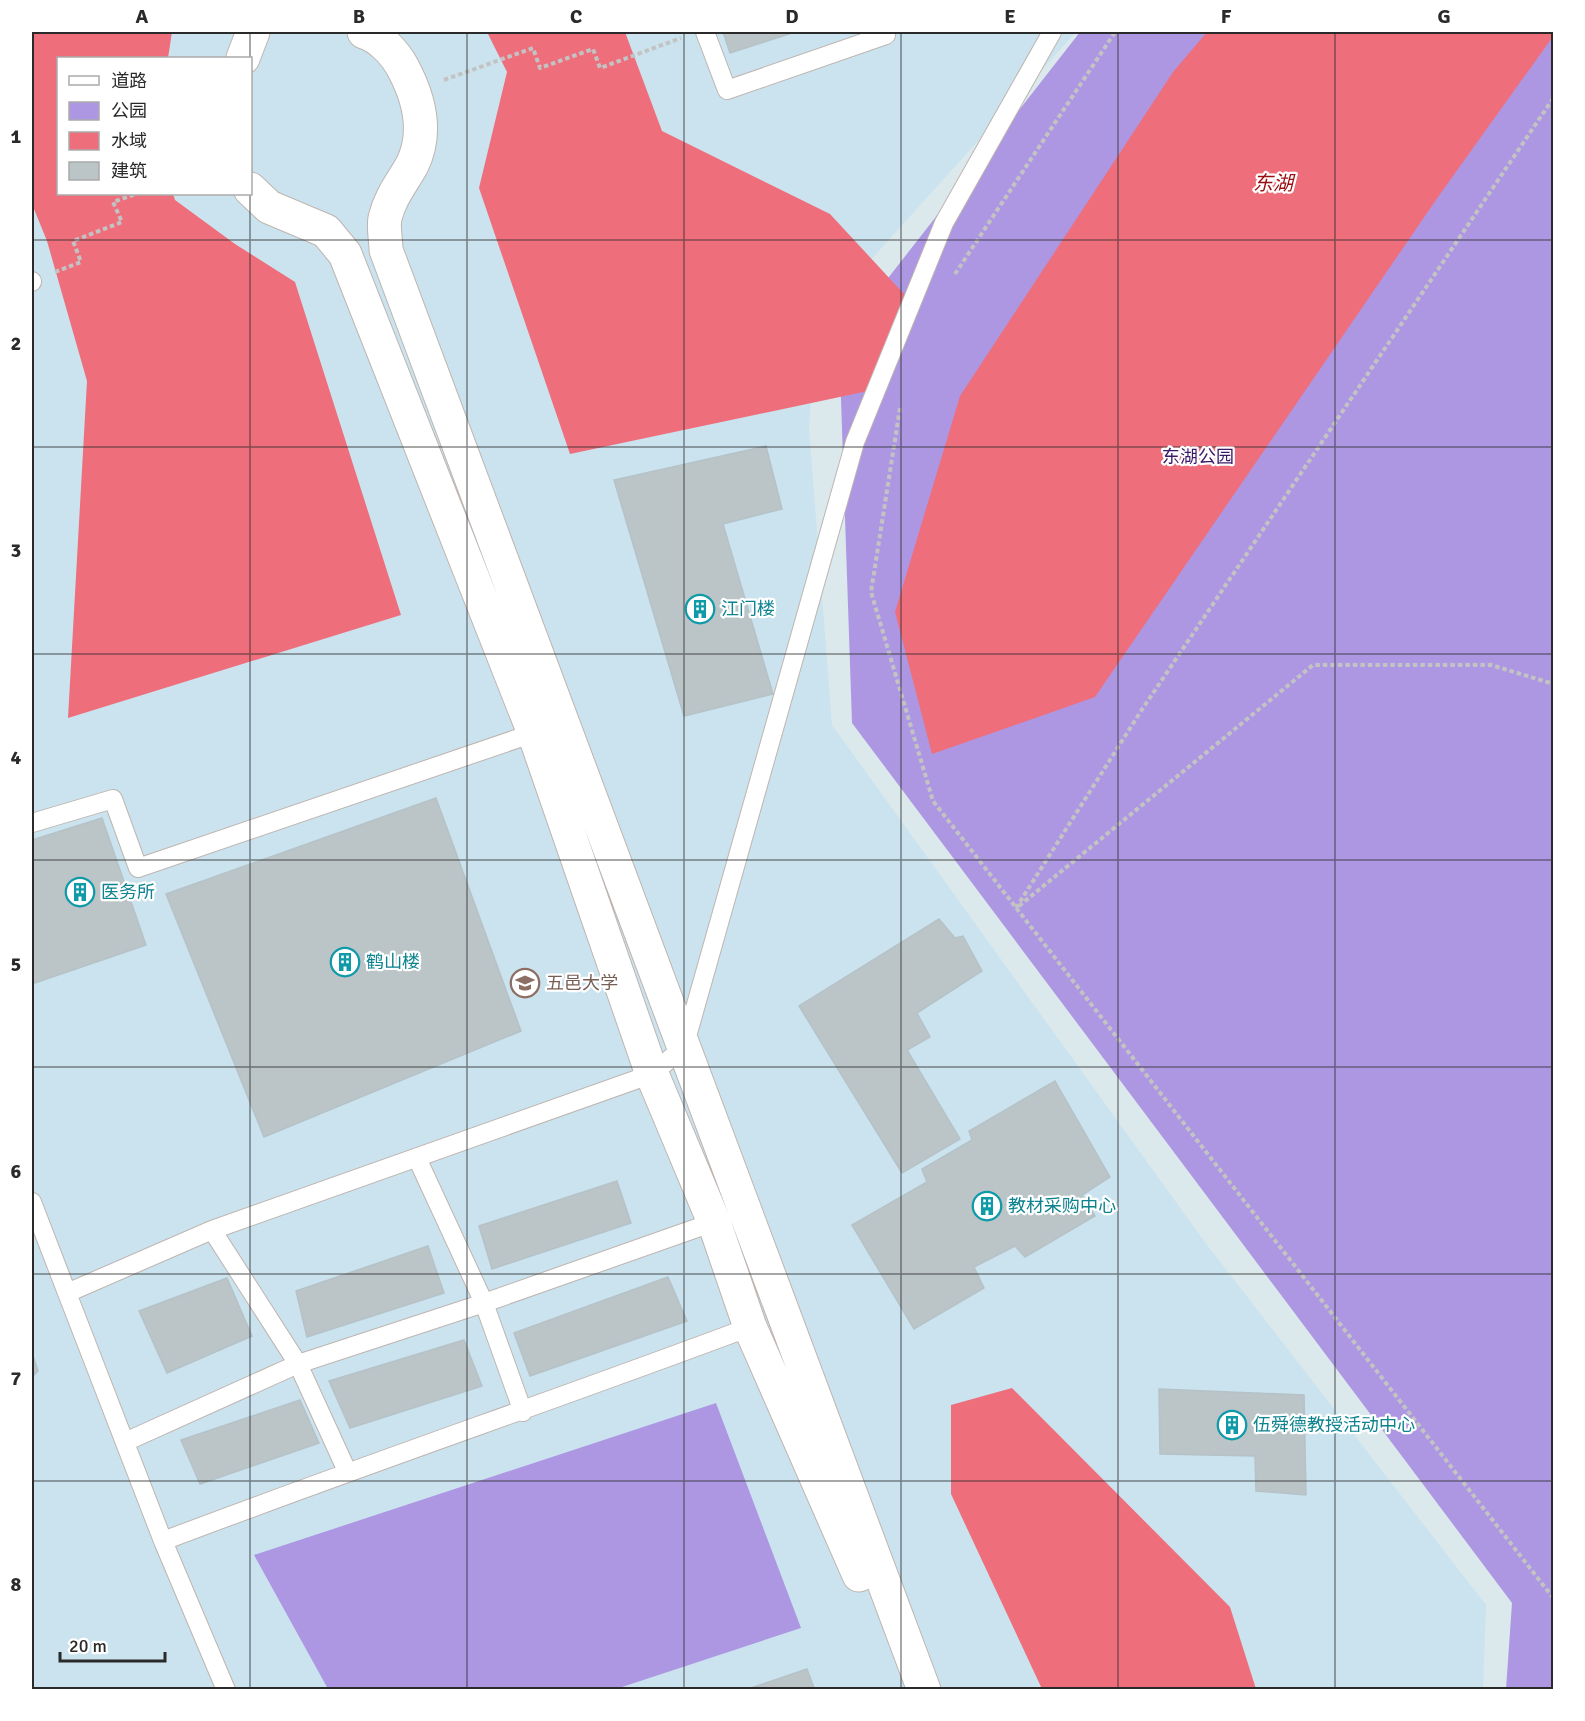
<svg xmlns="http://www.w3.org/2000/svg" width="1585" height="1721" viewBox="0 0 1585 1721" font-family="Signika,'Noto Sans SC',sans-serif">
<rect width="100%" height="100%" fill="#dbe9ec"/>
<path fill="#cae3ee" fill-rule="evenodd" d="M32 32H1076L868 263 815 343 809 428 832 725 1204 1241 1486 1605 1483 1689 32 1690ZM58 58H250V194H58Z"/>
<path fill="#ad97e3" d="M1080 32H1553V1689H1506L1512 1603 852 723 839 341Z
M716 1403 801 1628 616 1689H328L254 1555Z"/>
<path fill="#ee6e7b" d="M32 32H172L168 58H58V194H173L175 200 235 244 295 282 401 615 68 718 87 381 47 241 32 204Z
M487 32H625L662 131 830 214 904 294 902 315 868 391 570 454 479 188 507 72Z
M1207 32H1553L1554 35 1438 197 1095 697 932 754 895 612 960 396 1173 72Z
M1012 1388 1230 1607 1256 1689H1042L951 1494V1405Z"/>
<path fill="#bbc4c7" stroke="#b5c2c7" stroke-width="1.5" d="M723 32H795L730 53Z
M766 446 782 509 723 524 773 694 684 716 614 480Z
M436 798 521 1031 264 1137 166 894Z
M102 818 146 945 32 984V840Z
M939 919 955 938 963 936 982 971 917 1013 930 1037 907 1050 960 1139 902 1173 799 1006Z
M1055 1081 1110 1177 1082 1195 1095 1216 1025 1257 1015 1246 974 1267 984 1288 914 1329 852 1225 927 1182 922 1169 972 1140 969 1131Z
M617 1181 631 1223 492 1269 479 1226Z
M428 1246 444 1293 307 1337 296 1291Z
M668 1277 687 1321 530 1376 514 1333Z
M227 1278 252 1336 167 1373 139 1311Z
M464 1340 482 1386 350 1428 329 1381Z
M32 1353 38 1371 32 1377Z
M1159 1389 1304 1395 1306 1495 1256 1491 1255 1456 1160 1454Z
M300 1400 319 1443 200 1484 181 1440Z
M807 1669 814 1688 810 1690H745Z"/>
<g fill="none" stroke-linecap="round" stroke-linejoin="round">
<g stroke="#beb5b0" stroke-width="20">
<path id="lane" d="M705 32 727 90 886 35
M32 281V282
M32 823 113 799 138 868 534 733
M417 1158 484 1303 523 1412
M32 1202 67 1293
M212 1230 298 1364 347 1471
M125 1442 298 1364 484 1303 714 1222
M163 1541C358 1467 555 1400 750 1327
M226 1690 163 1541 67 1293 212 1230 652 1074 684 1047 855 442 944 223 1052 32"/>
</g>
<g stroke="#beb5b0" stroke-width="35">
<path id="street" d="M364 32C380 37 395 53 403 68 419 98 428 133 412 165 402 183 390 197 385 218 383 228 386 240 386 250L924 1690
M243 58 253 32
M250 189 269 207 326 231 345 254 534 733 652 1074 714 1222 750 1327 859 1575"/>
</g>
<path stroke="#c3c3c3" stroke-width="4" stroke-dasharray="4.5 3" stroke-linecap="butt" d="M444 80 533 48 540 68 593 49 600 68 681 38
M55 272 81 262 73 241 122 222 113 202 136 194
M955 274 1115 32
M900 408 871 592 933 801 1554 1599
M1019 906 1313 665H1491L1554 684
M1016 908 1141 711 1554 97"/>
<use href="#lane" stroke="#fff" stroke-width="18"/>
<use href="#street" stroke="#fff" stroke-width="33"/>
</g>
<path fill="none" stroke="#2a2a2a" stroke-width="1.5" stroke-opacity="0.55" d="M250 32V58M467 32V1690M684 32V1690M901 32V1690M1118 32V1690M1335 32V1690M250 194V1690M32 240H1554M32 447H1554M32 654H1554M32 860H1554M32 1067H1554M32 1274H1554M32 1481H1554"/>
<defs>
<g id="building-ring" transform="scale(1.5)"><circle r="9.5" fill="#fff" stroke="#0f9aa8" stroke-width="1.5"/><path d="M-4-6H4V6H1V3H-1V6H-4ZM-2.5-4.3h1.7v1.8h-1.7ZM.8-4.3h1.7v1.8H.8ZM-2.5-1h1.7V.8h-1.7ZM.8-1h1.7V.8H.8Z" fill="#0f9aa8"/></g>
<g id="university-ring" transform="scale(1.5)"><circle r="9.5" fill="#fff" stroke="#8d6e63" stroke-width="1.5"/><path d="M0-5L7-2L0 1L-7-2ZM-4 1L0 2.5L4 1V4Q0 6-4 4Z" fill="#8d6e63"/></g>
</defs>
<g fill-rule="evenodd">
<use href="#building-ring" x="700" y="609"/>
<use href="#building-ring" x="80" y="892"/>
<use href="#building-ring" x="345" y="962"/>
<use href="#university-ring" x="525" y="983"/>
<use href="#building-ring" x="987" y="1206"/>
<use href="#building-ring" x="1232" y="1425"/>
</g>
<g text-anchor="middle" stroke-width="4.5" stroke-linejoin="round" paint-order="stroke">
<g font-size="18" fill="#3a1a66" stroke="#fff">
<text x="1198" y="463">东湖公园</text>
</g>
<g font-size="18" fill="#0d838f" stroke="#fff" text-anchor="start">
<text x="721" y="615">江门楼</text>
<text x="101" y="898">医务所</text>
<text x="366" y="968">鹤山楼</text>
<text x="1008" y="1212">教材采购中心</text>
<text x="1253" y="1431">伍舜德教授活动中心</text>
</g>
<g font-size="18" fill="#785e54" stroke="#fff" text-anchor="start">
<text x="546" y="989">五邑大学</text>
</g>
<g font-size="20" font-style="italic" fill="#9a0d11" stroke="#fff">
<text x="1273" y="190">东湖</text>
</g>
</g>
<rect width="1585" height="1721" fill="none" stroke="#ffffff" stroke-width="66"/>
<rect x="57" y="57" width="195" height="138" fill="#ffffff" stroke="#aaaaaa" stroke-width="1.5"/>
<rect x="69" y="76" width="30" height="9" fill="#ffffff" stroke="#aaaaaa" stroke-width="1.5"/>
<text x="111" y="87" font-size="18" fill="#2a2a2a">道路</text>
<rect x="69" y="102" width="30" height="18" fill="#ad97e3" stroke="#aaaaaa" stroke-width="1.5"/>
<text x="111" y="117" font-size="18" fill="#2a2a2a">公园</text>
<rect x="69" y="132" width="30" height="18" fill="#ee6e7b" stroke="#aaaaaa" stroke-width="1.5"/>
<text x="111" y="147" font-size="18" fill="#2a2a2a">水域</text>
<rect x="69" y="162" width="30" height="18" fill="#bbc4c7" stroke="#aaaaaa" stroke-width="1.5"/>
<text x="111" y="177" font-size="18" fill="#2a2a2a">建筑</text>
<path d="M60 1652v9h105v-9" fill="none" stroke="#2a2a2a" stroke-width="3"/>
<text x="69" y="1652" font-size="18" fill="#2a2a2a" stroke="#ffffff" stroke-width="4.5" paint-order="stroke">20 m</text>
<rect x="33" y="33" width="1519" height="1655" fill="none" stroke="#2a2a2a" stroke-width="2"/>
<g font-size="20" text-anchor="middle" font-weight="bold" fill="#2a2a2a">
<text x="142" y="23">A</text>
<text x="359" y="23">B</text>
<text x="576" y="23">C</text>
<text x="792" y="23">D</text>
<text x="1010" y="23">E</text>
<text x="1226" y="23">F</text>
<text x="1444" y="23">G</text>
<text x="16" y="143">1</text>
<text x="16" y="350">2</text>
<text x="16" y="557">3</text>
<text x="16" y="764">4</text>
<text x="16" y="971">5</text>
<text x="16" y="1178">6</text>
<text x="16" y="1385">7</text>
<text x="16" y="1591">8</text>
</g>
</svg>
